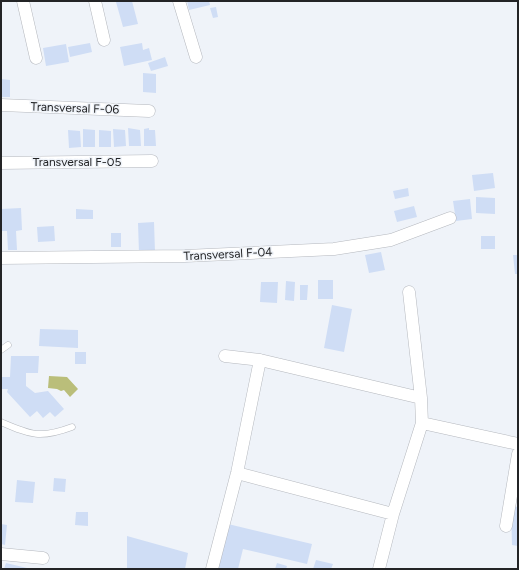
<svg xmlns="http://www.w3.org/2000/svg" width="519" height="570" viewBox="0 0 519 570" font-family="Figtree,sans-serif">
<rect width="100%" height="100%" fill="#eff3f9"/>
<path fill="#babe7a" d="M49 376 67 377 78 389 70 397 64 390 61 391 57 389 48 388Z"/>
<path fill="#cfddf5" d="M121 1H132L138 24 123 27 116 2Z
M187 1H209L210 5 189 10Z
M216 7 218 17 213 18 210 8Z
M90 43 92 52 70 57 68 47Z
M142 43 143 50 149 48 152 60 124 66 120 47Z
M66 44 69 62 46 66 43 48Z
M165 57 168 66 151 71 148 63Z
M143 73 156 74V93L143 92Z
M1 79 10 80V97H1Z
M128 128 140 130 141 146H129Z
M149 128V130H155L156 146H144V129Z
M83 129 95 130V147H83Z
M113 129 125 130 126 146 114 147Z
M68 130 80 131 81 147 69 148Z
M99 130 111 131V147H99Z
M493 173 495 188 474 191 472 175Z
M408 188 409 196 395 199 393 191Z
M476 197 495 198V214L476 213Z
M470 199 472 219 456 221 453 201Z
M414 206 417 217 397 222 394 211Z
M21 208 22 230 16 231 17 250H8L7 231H1V209Z
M76 209 93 210V219H76Z
M154 222 155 252 139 253 138 223Z
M54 226 55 241 38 242 37 227Z
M111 233H121V247H111Z
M481 236H495V249H481Z
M381 252 385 270 369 273 365 255Z
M513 255H518V274H515Z
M318 280H333V299H318Z
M286 281 295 282 294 301 285 300Z
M261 282H278L277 303 260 302Z
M300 285H308L307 300H300Z
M332 305 352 309 344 352 324 348Z
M40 329 78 330V348L39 346Z
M75 352H86V364H75Z
M11 356H39L38 373H26V386L35 393 48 391 64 409 55 417 50 412 43 418 37 411 30 417 7 392 8 389H1V377H10Z
M54 478 66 479 65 492 53 491Z
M17 480 35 482 33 503 15 502Z
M511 506 518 507V546L512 545Z
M76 512H88V526L75 525Z
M1 524 7 525 5 545 1 544Z
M228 524 312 544 307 564 243 549 238 569H218Z
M127 536 188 553 185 569H127Z
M316 560 333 564 331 569H313Z
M6 563 27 568V569H4Z
M277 563 287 566 286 569H275Z"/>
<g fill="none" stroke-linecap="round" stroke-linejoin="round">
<g stroke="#b5b8be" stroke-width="7">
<path id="service" d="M1 350 8 345
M1 422C31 435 40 439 72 427"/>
</g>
<g stroke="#b5b8be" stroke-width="13">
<path id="minor" d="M23 1 36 58
M95 1 104 40
M179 1 196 57
M1 105 149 111
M1 163 152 161
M1 258 185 256 334 249 391 240 450 218
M225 356 260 360 421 398
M422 423 518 444
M237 473 393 514
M506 526 518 454
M1 554 43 558
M212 569 237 473 260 360
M379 569 393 514 422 423 421 398 409 292"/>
</g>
<use href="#service" stroke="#fff" stroke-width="6"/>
<use href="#minor" stroke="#fff" stroke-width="12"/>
</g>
<g text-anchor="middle" stroke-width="3" stroke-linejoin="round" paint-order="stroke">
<g font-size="12" fill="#232426" stroke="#eff3f9">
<text transform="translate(75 108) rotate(2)" y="4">Transversal F-06</text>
<text x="77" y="166">Transversal F-05</text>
<text transform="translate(228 254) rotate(-3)" y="4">Transversal F-04</text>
</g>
</g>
<rect width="519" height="570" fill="none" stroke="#232426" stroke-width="4"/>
</svg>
